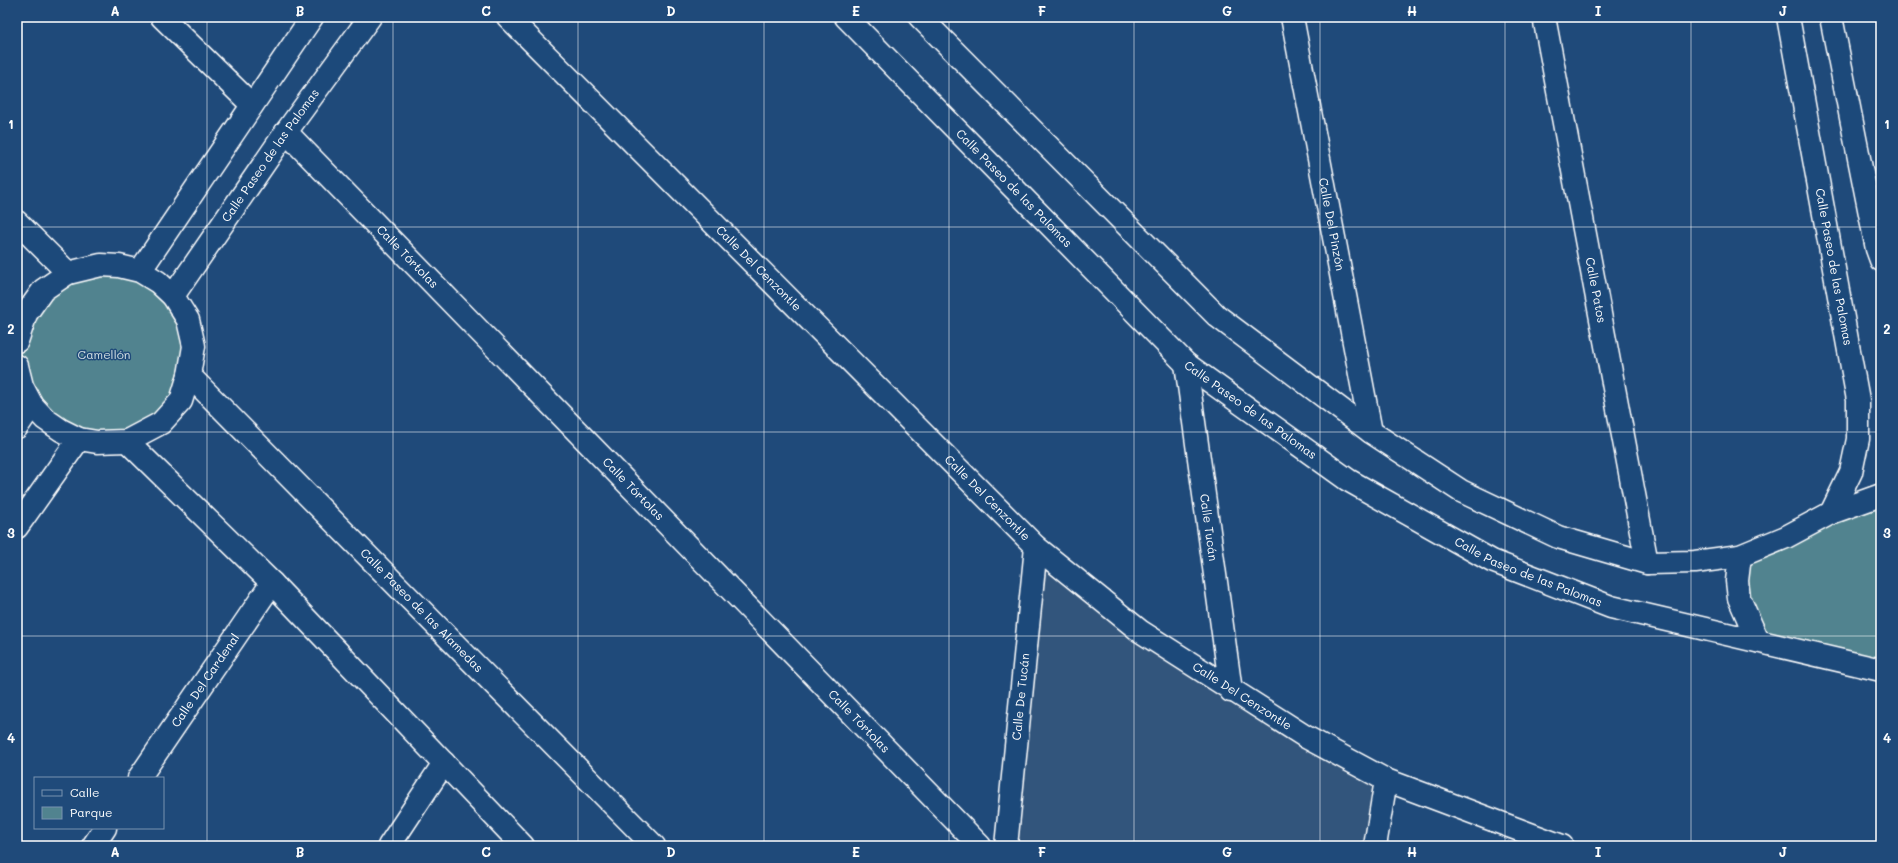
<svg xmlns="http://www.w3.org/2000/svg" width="1898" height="863" viewBox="0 0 1898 863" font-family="Mali,sans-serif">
<rect width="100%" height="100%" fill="#1f4a7a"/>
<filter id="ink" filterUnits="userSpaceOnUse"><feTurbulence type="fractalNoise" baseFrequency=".025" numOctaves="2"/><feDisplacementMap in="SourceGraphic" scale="8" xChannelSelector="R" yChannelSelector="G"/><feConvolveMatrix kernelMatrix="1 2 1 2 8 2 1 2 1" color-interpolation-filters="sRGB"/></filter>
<g filter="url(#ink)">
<path fill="#31547b" d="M1036 547 1088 590 1386 780 1375 846H1006Z"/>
<path fill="#51838f" stroke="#a8c1c7" d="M140 271 188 320 181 401 127 441 61 430 17 366V341L68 273Z
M1881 495V670L1758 641 1740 556Z"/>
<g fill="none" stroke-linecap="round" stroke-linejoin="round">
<g stroke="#fff" stroke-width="25">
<g id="street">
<path d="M162 17 252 105"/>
<path id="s1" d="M508 17 1036 547 1140 631 1306 737 1386 780 1562 846"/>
<path id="s2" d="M846 17 1186 364 1348 480 1492 561 1611 607 1881 670"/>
<path d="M920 17 1217 316 1371 432 1461 491 1558 537 1647 563 1695 562 1740 556 1786 537 1831 513 1881 495"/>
<path id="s3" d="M1292 17 1371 432"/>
<path id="s4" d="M1544 17 1647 563"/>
<path id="s5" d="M1788 17 1858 400V439L1851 472 1831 513"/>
<path d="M1831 17 1877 249 1881 260"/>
<path id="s6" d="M286 132 980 846"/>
<path d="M140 271 312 17"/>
<path id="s7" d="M173 296 286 132 370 17"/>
<path id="s8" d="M1186 364 1231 691"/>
<path d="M1740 556 1737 581 1739 598 1758 641"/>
<path id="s9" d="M139 778 272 583"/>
<path d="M93 846 105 828"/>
<path d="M389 846 444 763"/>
<path id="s10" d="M1006 846 1036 547"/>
<path d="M1375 846 1386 780"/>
</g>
</g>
<g stroke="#fff" stroke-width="25">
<g id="secondary">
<path d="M17 222 68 273"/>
<path d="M17 341 26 314 43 290 68 273 101 265 119 266 140 271 158 282 173 296 188 320 194 346 189 375 181 401 161 423 127 441 97 442 79 439 61 430 45 419 32 405 22 386 17 366"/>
<path id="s11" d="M189 375 654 846"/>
<path d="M17 427 32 405"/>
<path d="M127 441 272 583 523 846"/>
<path d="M17 527 79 439"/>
</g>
</g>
<use href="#street" stroke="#1f4a7a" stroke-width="22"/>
<use href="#secondary" stroke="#1f4a7a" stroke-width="22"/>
</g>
</g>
<path fill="none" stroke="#fff" stroke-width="1" stroke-opacity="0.55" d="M207 17V846M393 17V846M578 17V846M764 17V846M949 17V846M1134 17V846M1320 17V846M1505 17V846M1691 17V846M17 227H1881M17 432H1881M17 636H1881"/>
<g text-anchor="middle" stroke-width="3" stroke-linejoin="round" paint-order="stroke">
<g font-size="12" fill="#fff" stroke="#1f4a7a">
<text dy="4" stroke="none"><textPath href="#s7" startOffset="171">Calle Paseo de las Palomas</textPath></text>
<text dy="4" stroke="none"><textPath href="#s2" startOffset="240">Calle Paseo de las Palomas</textPath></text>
<text dy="4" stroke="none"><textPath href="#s3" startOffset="211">Calle Del Pinzón</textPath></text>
<text dy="4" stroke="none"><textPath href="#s6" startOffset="174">Calle Tórtolas</textPath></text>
<text dy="4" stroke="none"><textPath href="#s5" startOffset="254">Calle Paseo de las Palomas</textPath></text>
<text dy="4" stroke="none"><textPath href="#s1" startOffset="355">Calle Del Cenzontle</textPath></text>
<text dy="4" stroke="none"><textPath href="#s4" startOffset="278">Calle Patos</textPath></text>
<text dy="4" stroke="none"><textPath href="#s2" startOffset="565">Calle Paseo de las Palomas</textPath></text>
<text dy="4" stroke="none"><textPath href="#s6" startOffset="498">Calle Tórtolas</textPath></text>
<text dy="4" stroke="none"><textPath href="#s1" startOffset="679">Calle Del Cenzontle</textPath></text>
<text dy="4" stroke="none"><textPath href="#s8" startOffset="165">Calle Tucán</textPath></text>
<text dy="4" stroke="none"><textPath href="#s2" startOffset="888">Calle Paseo de las Palomas</textPath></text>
<text dy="4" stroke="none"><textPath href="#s11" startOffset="331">Calle Paseo de las Alamedas</textPath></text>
<text dy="4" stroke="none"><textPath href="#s9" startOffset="118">Calle Del Cardenal</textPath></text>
<text dy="4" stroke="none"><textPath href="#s1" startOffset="1003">Calle Del Cenzontle</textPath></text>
<text dy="4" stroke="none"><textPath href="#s10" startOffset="150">Calle De Tucán</textPath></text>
<text dy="4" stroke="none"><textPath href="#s6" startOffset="822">Calle Tórtolas</textPath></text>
</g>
<g font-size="12" fill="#d4e0e3" stroke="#1f4a7a">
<text x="104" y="359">Camellón</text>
</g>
</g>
<rect width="1898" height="863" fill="none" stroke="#1f4a7a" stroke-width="44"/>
<rect x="34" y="777" width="130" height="52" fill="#1f4a7a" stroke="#7992af"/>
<rect x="42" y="790" width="20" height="6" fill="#1f4a7a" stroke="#7992af"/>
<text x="70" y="797" font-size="12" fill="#ffffff">Calle</text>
<rect x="42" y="807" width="20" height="12" fill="#51838f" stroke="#7992af"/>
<text x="70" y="817" font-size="12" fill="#ffffff">Parque</text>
<rect x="22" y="22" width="1854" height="819" fill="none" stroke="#fff" stroke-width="1.5"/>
<g font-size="13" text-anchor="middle" font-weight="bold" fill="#fff">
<text x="115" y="16">A</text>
<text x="300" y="16">B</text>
<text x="486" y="16">C</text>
<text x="671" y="16">D</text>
<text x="856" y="16">E</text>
<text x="1042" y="16">F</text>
<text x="1227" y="16">G</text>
<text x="1412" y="16">H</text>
<text x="1598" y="16">I</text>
<text x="1783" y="16">J</text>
<text x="11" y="129">1</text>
<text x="1887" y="129">1</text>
<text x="11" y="334">2</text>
<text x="1887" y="334">2</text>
<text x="11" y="538">3</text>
<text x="1887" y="538">3</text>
<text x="11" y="743">4</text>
<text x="1887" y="743">4</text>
<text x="115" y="857">A</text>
<text x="300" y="857">B</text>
<text x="486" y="857">C</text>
<text x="671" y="857">D</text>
<text x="856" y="857">E</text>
<text x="1042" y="857">F</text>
<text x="1227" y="857">G</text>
<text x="1412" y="857">H</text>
<text x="1598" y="857">I</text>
<text x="1783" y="857">J</text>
</g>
</svg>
